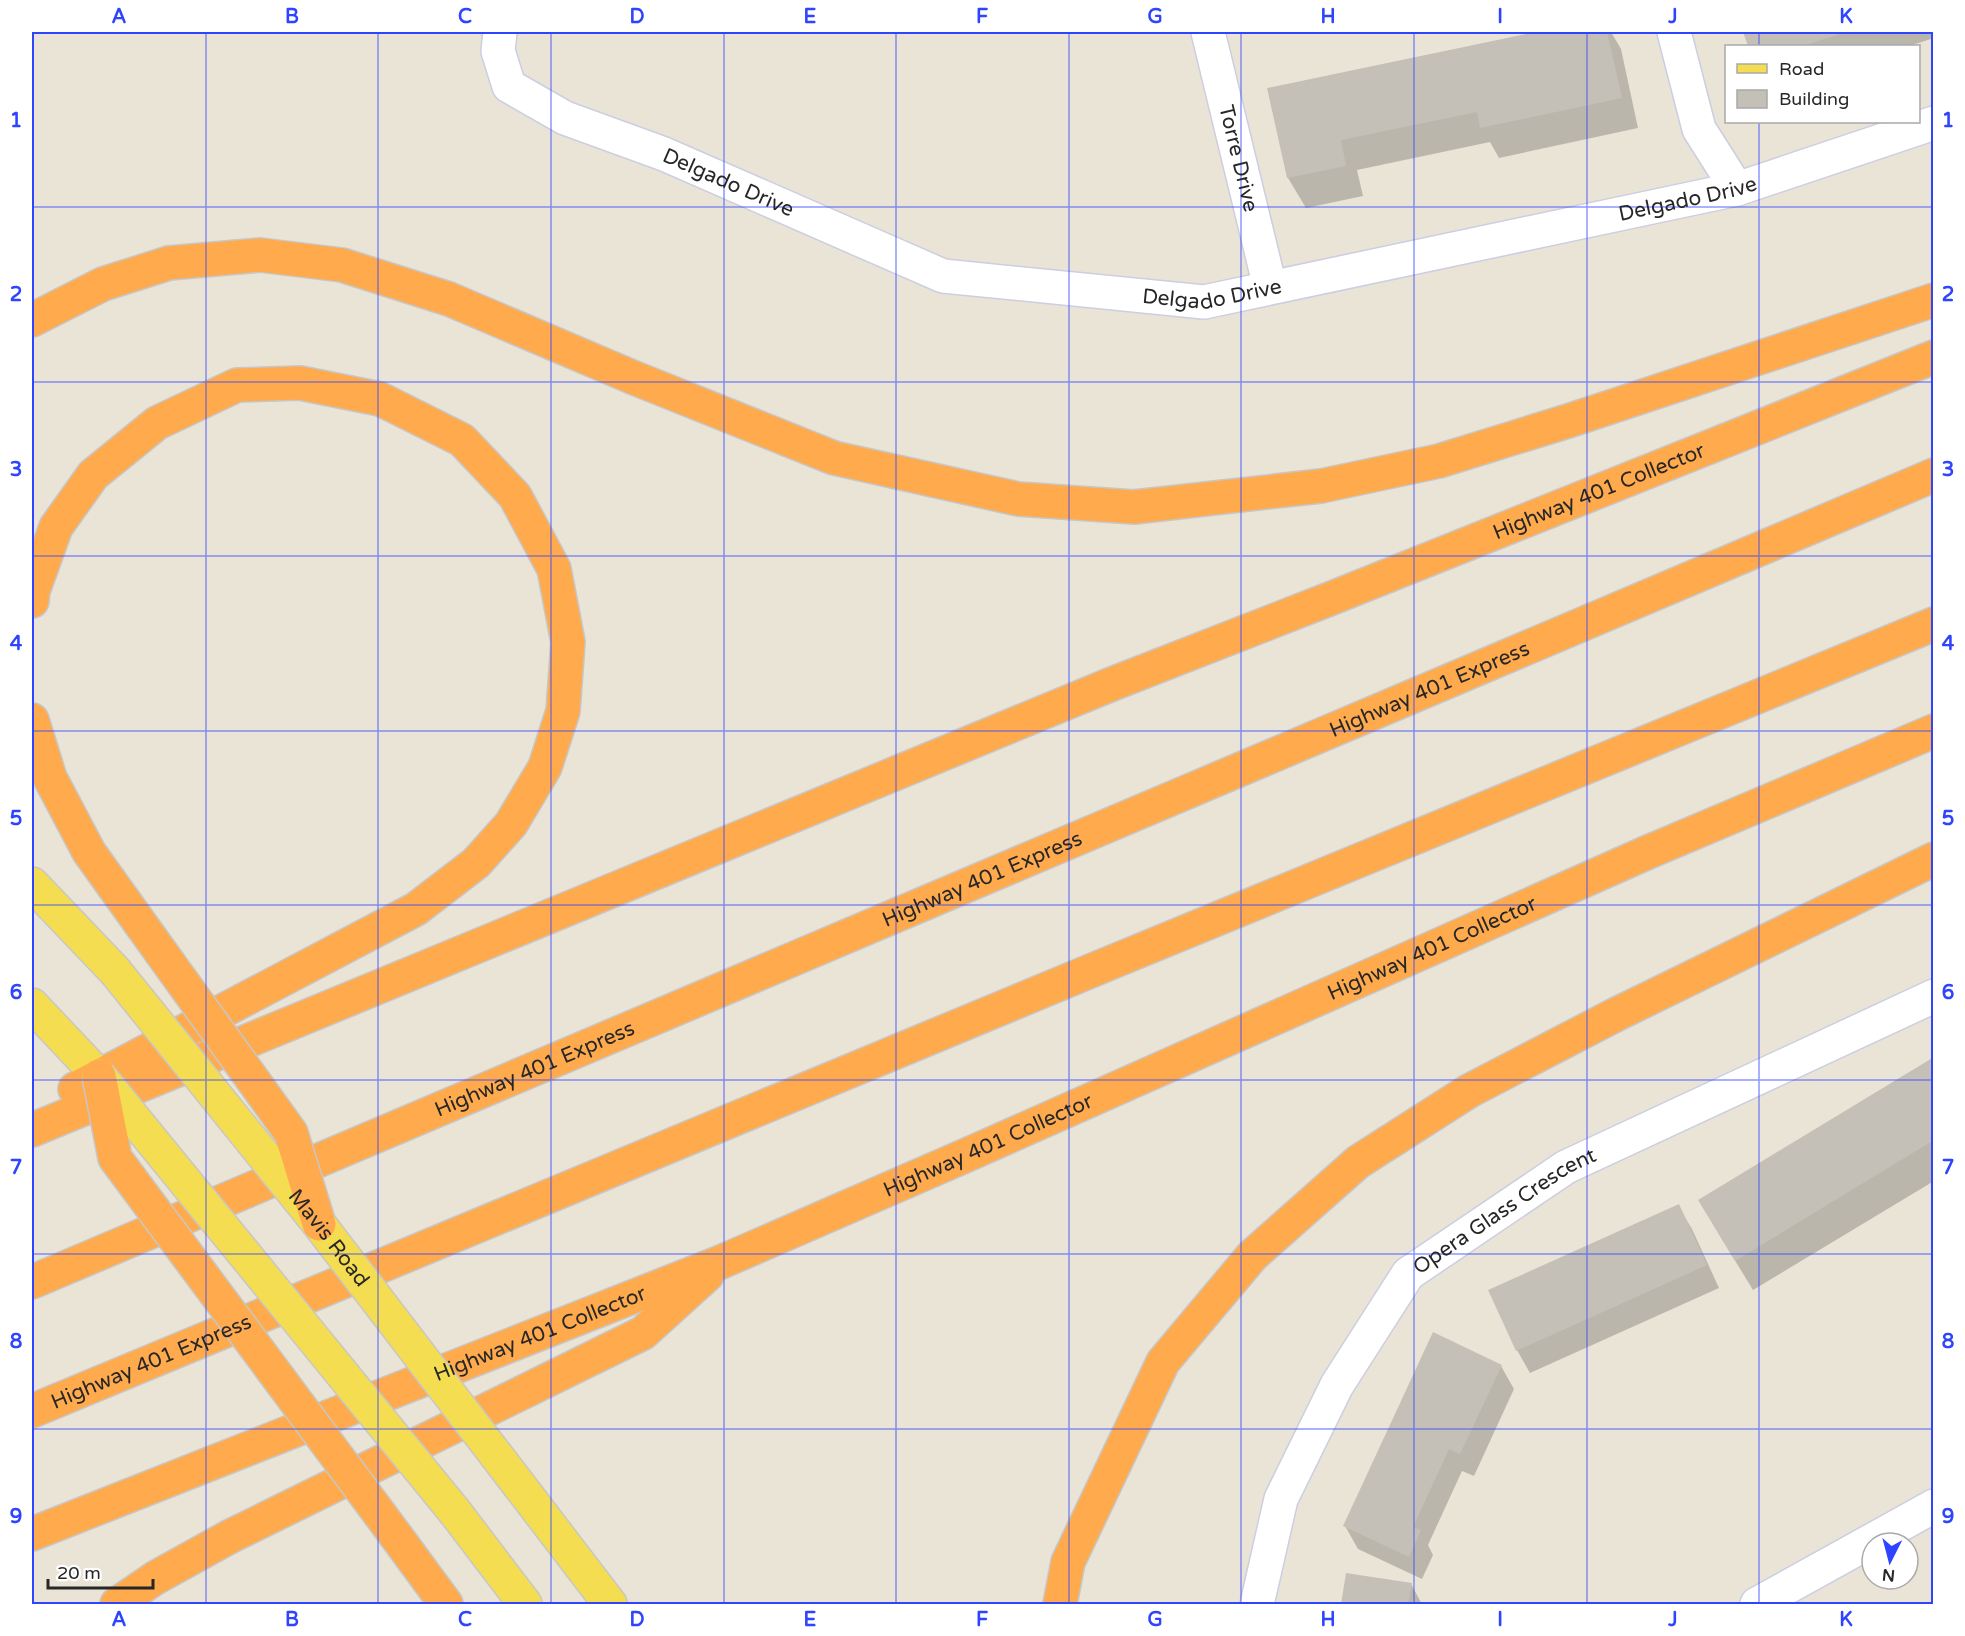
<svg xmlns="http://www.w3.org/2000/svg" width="1965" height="1636" viewBox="0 0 1965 1636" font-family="'Varela Round',sans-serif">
<rect width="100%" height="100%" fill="#eae4d7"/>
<path fill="#0003" d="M1543 32H1611L1621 49 1638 128 1499 158 1490 142 1357 170 1363 196 1306 208 1288 178 1269 89Z
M1745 32H1934V38L1909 46H1750Z
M1934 1061V1181L1753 1290 1717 1231Z
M1678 1206 1692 1229 1719 1288 1530 1373 1517 1350Z
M1501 1366 1514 1389 1474 1476 1462 1471 1428 1545 1433 1555 1422 1579 1358 1549 1345 1526Z
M1347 1574 1411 1584 1422 1604H1342Z"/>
<path fill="#c5c0b7" d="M1536 32H1607L1622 98 1480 128 1477 112 1341 140 1346 166 1287 178 1267 88Z
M1743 32H1846L1803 46H1748Z
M1934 1057V1140L1735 1261 1698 1200Z
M1679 1204 1707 1265 1516 1351 1488 1290Z
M1433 1332 1502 1365 1460 1454 1449 1449 1413 1527 1421 1530 1409 1557 1343 1526Z
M1346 1573 1412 1583 1408 1604H1341Z"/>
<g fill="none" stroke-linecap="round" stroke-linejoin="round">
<g stroke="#cccee1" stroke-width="36">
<g id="minor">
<path id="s1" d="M500 32 498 51 509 86 565 118 664 154 943 276 1204 302 1737 189 1934 123"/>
<path id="s2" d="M1208 32 1270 287"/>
<path d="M1674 32 1699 129 1737 189"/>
<path id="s3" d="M1257 1604 1281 1499 1337 1385 1408 1274 1566 1167 1934 996"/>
<path d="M1757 1604 1934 1506"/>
</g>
</g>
<g stroke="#c7c7c7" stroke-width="36">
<path id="major" d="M32 884 115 971
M32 1005 99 1076
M519 1485 610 1604
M455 1512 525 1604"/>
</g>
<g stroke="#c7c7c7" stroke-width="36">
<g id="highway">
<path d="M32 320 103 284 169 263 260 255 342 265 449 299 632 377 834 458 1018 499 1134 507 1321 486 1439 461 1568 421 1934 300"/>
<path d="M32 601 33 591 56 527 93 475 157 423 237 385 300 383 380 399 462 440 515 496 554 569 568 642 563 711 545 767 511 824 476 863 416 909 75 1089"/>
<path d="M32 720 50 778 89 852 160 951"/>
<path id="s4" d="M32 1130 1112 684 1332 598 1934 357"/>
<path id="s5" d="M32 1282 1934 475"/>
<path id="s6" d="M32 1411 1105 965 1934 624"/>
<path id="s7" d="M32 1534 721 1262 969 1154 1646 853 1934 731"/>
<path d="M396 1536 446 1604"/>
<path d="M117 1604 155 1578 229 1537 643 1333 707 1275"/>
<path d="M1060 1604 1068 1562 1163 1362 1252 1256 1358 1162 1469 1091 1615 1015 1934 859"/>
</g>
</g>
<use href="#minor" stroke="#fff" stroke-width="33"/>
<use href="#major" stroke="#f5dd51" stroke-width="33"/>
<use href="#highway" stroke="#ffaa4d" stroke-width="33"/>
<g stroke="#c7c7c7" stroke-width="36" stroke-linecap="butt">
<g id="major-bridge">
<path id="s8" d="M115 971 319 1224 519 1485"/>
<path d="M99 1076 455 1512"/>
</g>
</g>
<g stroke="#c7c7c7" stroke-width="36" stroke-linecap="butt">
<path id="highway-bridge" d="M160 951 291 1133 319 1224
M99 1076 115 1158 396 1536"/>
</g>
<use href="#major-bridge" stroke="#f5dd51" stroke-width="33"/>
<use href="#highway-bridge" stroke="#ffaa4d" stroke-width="33"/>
</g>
<path fill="none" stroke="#2f44ff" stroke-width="1.5" stroke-opacity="0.55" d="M206 32V1604M378 32V1604M551 32V1604M724 32V1604M896 32V1604M1069 32V1604M1241 32V1604M1414 32V1604M1587 32V1604M1759 32V46M1759 122V1604M32 207H1934M32 382H1934M32 556H1934M32 731H1934M32 905H1934M32 1080H1934M32 1254H1934M32 1429H1934"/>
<g text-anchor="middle" stroke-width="4.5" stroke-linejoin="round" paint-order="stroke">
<g font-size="21" fill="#272727" stroke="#fff">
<text dy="7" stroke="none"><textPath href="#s2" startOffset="130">Torre Drive</textPath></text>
<text dy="7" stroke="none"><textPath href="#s1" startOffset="296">Delgado Drive</textPath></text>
<text dy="7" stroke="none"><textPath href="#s1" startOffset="1287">Delgado Drive</textPath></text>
<text dy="7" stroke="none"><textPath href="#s1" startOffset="801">Delgado Drive</textPath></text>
<text dy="7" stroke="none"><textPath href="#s4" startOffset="1692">Highway 401 Collector</textPath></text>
<text dy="7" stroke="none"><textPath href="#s5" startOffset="1518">Highway 401 Express</textPath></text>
<text dy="7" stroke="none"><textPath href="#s5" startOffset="1032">Highway 401 Express</textPath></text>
<text dy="7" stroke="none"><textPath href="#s7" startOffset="1518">Highway 401 Collector</textPath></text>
<text dy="7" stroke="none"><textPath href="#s5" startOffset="546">Highway 401 Express</textPath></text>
<text dy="7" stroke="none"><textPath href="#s7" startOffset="1032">Highway 401 Collector</textPath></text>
<text dy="7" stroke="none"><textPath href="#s3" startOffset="482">Opera Glass Crescent</textPath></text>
<text dy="7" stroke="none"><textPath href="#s8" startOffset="342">Mavis Road</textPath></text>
<text dy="7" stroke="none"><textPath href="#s7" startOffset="546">Highway 401 Collector</textPath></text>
<text dy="7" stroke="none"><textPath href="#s6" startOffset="129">Highway 401 Express</textPath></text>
</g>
</g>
<rect width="1965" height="1636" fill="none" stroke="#ffffff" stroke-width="66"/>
<rect x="1725" y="45" width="195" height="78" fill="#ffffff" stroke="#a9a9a9" stroke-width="1.5"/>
<rect x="1737" y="64" width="30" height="9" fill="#f5dd51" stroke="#a9a9a9" stroke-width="1.5"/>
<text x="1779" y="75" font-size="18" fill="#272727">Road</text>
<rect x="1737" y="90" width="30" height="18" fill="#c5c0b7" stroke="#a9a9a9" stroke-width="1.5"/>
<text x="1779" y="105" font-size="18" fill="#272727">Building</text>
<g transform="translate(1890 1561) rotate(186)"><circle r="28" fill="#ffffff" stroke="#a9a9a9" stroke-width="1.5"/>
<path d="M0-4.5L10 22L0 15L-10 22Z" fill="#2f44ff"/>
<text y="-9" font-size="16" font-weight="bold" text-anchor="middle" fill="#272727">N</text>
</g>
<path d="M48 1579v9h105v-9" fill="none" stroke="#272727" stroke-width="3"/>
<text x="57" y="1579" font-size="18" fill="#272727" stroke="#ffffff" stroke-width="4.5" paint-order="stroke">20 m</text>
<rect x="33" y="33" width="1899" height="1570" fill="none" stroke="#2f44ff" stroke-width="2"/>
<g font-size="20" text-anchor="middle" font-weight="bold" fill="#2f44ff">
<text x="119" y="23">A</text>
<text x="292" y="23">B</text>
<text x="465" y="23">C</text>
<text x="637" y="23">D</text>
<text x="810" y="23">E</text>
<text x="982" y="23">F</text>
<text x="1155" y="23">G</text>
<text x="1328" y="23">H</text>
<text x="1500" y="23">I</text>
<text x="1673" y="23">J</text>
<text x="1846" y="23">K</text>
<text x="16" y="127">1</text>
<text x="1948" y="127">1</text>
<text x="16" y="301">2</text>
<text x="1948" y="301">2</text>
<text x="16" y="476">3</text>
<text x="1948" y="476">3</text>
<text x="16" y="650">4</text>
<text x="1948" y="650">4</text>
<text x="16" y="825">5</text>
<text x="1948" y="825">5</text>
<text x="16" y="999">6</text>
<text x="1948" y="999">6</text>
<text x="16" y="1174">7</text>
<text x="1948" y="1174">7</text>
<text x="16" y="1348">8</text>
<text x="1948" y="1348">8</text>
<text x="16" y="1523">9</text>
<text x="1948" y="1523">9</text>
<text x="119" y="1626">A</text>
<text x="292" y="1626">B</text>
<text x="465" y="1626">C</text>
<text x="637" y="1626">D</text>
<text x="810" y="1626">E</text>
<text x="982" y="1626">F</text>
<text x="1155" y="1626">G</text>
<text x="1328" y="1626">H</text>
<text x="1500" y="1626">I</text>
<text x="1673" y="1626">J</text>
<text x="1846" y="1626">K</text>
</g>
</svg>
